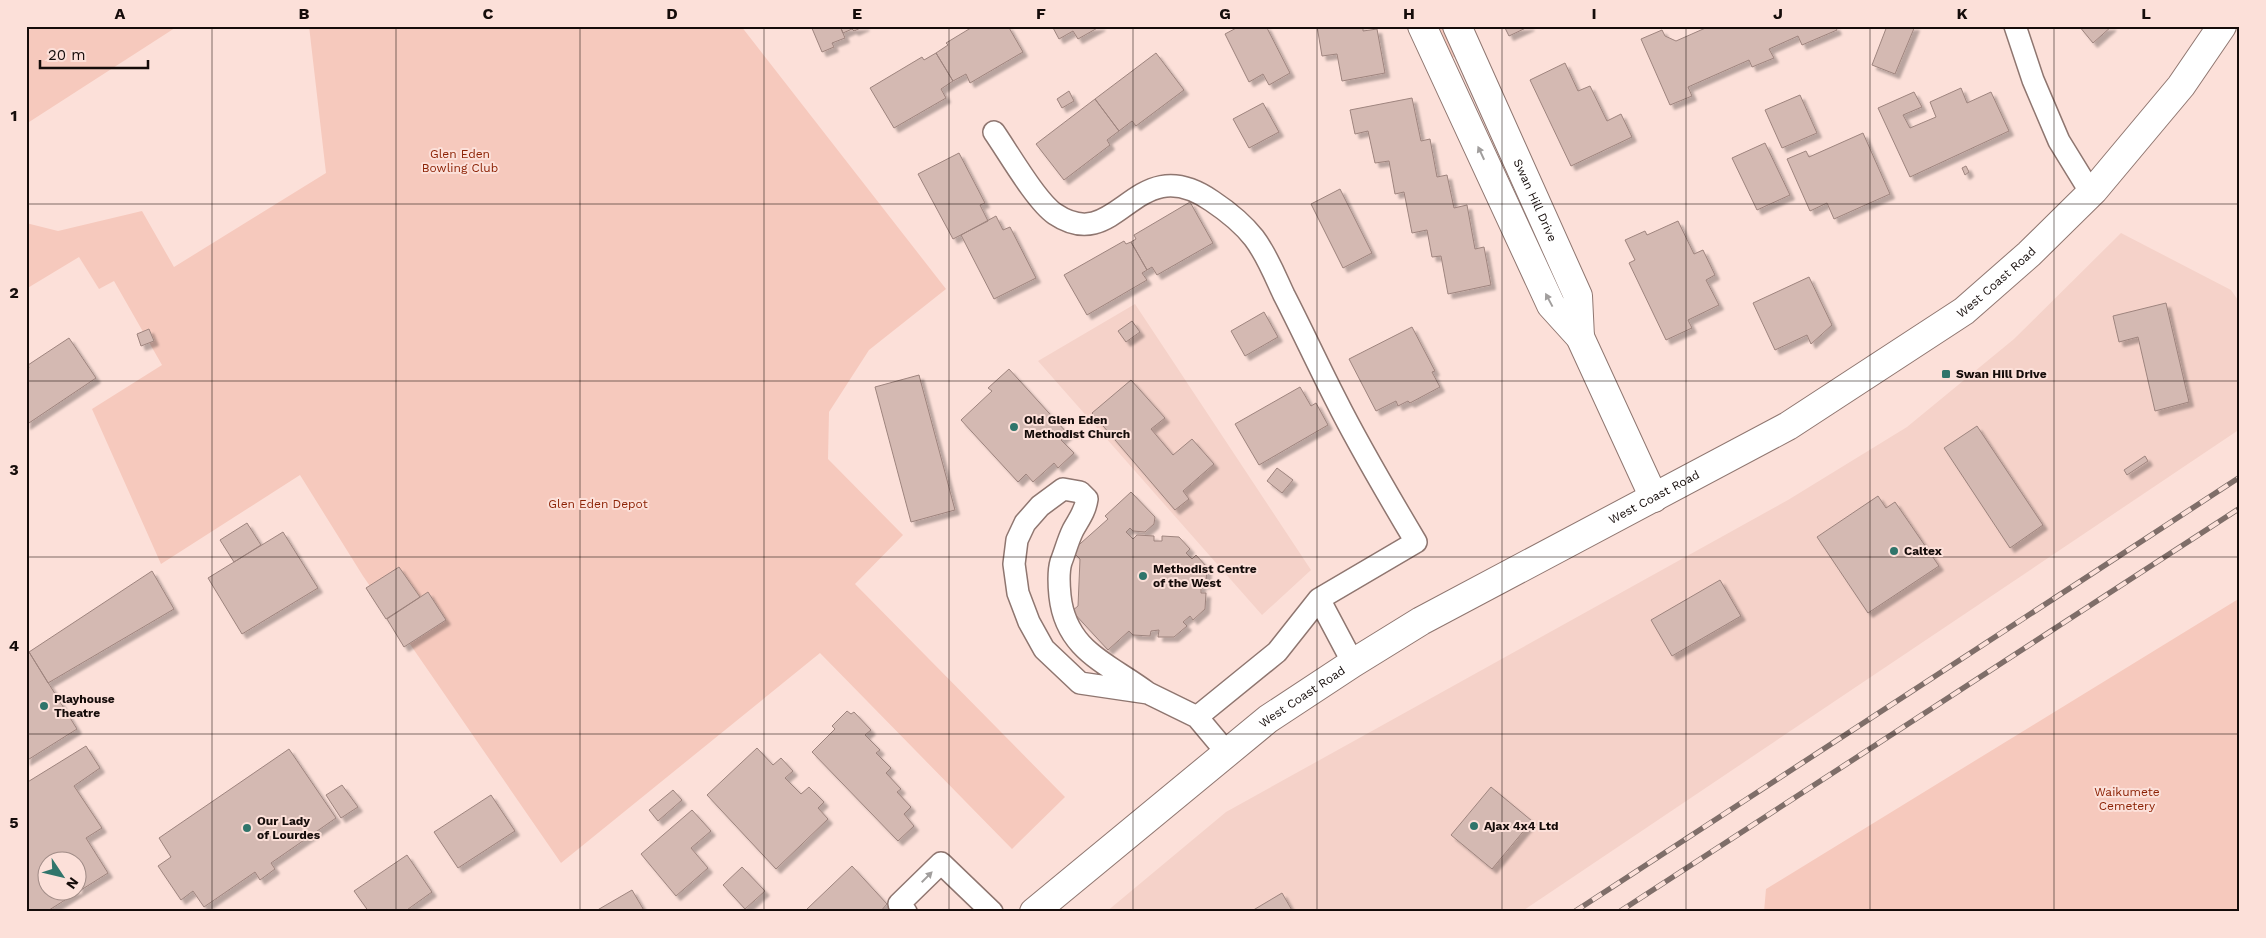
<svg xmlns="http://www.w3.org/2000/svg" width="2266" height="938" viewBox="0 0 2266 938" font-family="'Work Sans',sans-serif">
<defs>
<filter id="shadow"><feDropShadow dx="4.5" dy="4.5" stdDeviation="1" flood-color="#0004"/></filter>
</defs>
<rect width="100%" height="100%" fill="#fce0d9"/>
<path fill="#f5d2c9" d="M2121 233 2231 290 2240 303V429L1521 912H1106L1226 812 1788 500 1907 427 2014 339Z
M1135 304 1311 570 1262 615 1038 361Z"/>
<path fill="#f6c9bd" d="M36 26H178L26 124V32Z
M309 26H741L946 289 869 350 829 412 828 459 903 535 855 584 1065 797 1012 849 820 653 561 863 363 576 300 475 161 564 92 409 162 365 114 281 99 289 79 257 26 289V223L58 231 142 211 174 267 326 173Z
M1429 26H1449L1461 54 1445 61Z
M2240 598V912H1764L1766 889Z"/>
<path fill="#d4b9b2" stroke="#9e847e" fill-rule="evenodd" filter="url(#shadow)" d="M811 26H840L845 38 832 43 834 47 822 52Z
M840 26H865L854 31 852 29 843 33Z
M974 26H1008L1023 52 970 83 966 74 953 81 936 53 948 45 946 43Z
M1052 26H1101L1078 39 1073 31 1059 39Z
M1240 26H1266L1290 73 1269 85 1263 74 1249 82 1225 34Z
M1317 26H1363V31L1377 29 1385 73 1342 81 1337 54 1322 56Z
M1504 26H1530L1509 36Z
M1710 26H1835L1837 30 1802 45 1798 36 1769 49 1774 58 1752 67 1749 60 1688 87 1692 96 1670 105 1641 39 1662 30 1665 36 1676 41Z
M1887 26H1915L1895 74 1872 65Z
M2079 26H2112L2093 43Z
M936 53 953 81 941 89 946 98 894 128 870 88 922 57 924 60Z
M1156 53 1184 90 1136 126 1132 121 1119 131 1095 99Z
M1565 63 1578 91 1590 86 1607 121 1621 114 1632 137 1571 166 1530 80Z
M1961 88 1967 103 1991 92 2009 131 1910 177 1878 108 1914 92 1922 107 1903 115 1910 128 1936 117 1930 102Z
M1069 91 1074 101 1062 108 1057 99Z
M1800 95 1817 133 1782 148 1765 110Z
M1412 98 1421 141 1430 139 1437 177 1447 175 1454 208 1467 205 1475 249 1484 247 1491 285 1448 294 1441 256 1432 257 1427 230 1412 233 1404 192 1395 194 1389 161 1375 163 1368 131 1355 134 1350 110Z
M1095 99 1119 131 1107 140 1110 145 1064 180 1036 144Z
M1263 103 1279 132 1249 148 1233 119Z
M1863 133 1890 194 1834 219 1827 203 1810 211 1787 159 1806 151 1809 157Z
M1765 143 1790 195 1757 210 1732 158Z
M959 153 985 203 980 205 988 221 953 239 918 174Z
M1966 166 1969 172 1965 175 1962 168Z
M1340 189 1372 253 1343 268 1311 204Z
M1190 202 1213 243 1157 275 1152 267 1147 270 1131 242 1136 239 1134 235Z
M996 216 1003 230 1010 227 1036 278 994 299 961 235Z
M1678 221 1694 254 1703 250 1715 275 1706 280 1719 305 1688 320 1692 328 1666 340 1629 263 1635 260 1625 240 1645 231 1647 235Z
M1124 241 1126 244 1131 242 1147 270 1142 273 1147 280 1087 315 1064 275Z
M1809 277 1832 325 1811 344 1807 335 1775 350 1753 303Z
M2166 303 2189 402 2155 411 2138 337 2119 342 2113 316Z
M1264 312 1278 337 1245 356 1231 331Z
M1132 321 1140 332 1126 342 1118 331Z
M1412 327 1435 371 1432 372 1440 387 1410 403 1408 401 1398 406 1396 401 1376 411 1349 359Z
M149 329 154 341 141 346 137 334Z
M69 338 96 378 26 425V370L29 368 28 365Z
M1009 369 1068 434 1061 440 1074 453 1058 468 1054 463 1033 482 1026 474 1018 482 961 420 992 391 988 388Z
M919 375 955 510 911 522 875 387Z
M1131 380 1165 418 1151 429 1173 455 1192 439 1214 464 1183 491 1189 499 1175 510 1092 413Z
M1300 387 1311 406 1316 403 1328 425 1259 465 1235 424Z
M1977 426 2043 525 2010 548 1944 448Z
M2145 456 2148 461 2127 475 2124 470Z
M1277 468 1293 480 1282 493 1267 481Z
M1131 492 1155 517 1154 524 1145 532 1133 531 1130 528 1126 532 1133 539 1137 535 1154 536V541H1162V536L1179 537 1190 549 1186 553 1192 559 1196 555 1207 567 1206 584H1201V593H1206L1205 609 1193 620 1190 616 1183 622 1187 626 1174 637H1158L1159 630 1151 631 1150 636 1133 635 1129 631 1108 650 1072 611 1078 606 1080 559 1072 551 1108 519 1105 516Z
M1878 496 1886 508 1895 502 1939 566 1868 613 1817 537Z
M247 523 261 545 234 562 220 540Z
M283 532 318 588 242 634 208 578Z
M399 567 420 597 386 619 366 588Z
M152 571 174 609 48 683 29 652Z
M1720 580 1741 616 1672 656 1651 620Z
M428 592 446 620 404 647 387 619Z
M29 652 77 729 26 761V653Z
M847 711 851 714 854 712 871 730 865 735 880 750 876 753 891 768 886 773 901 789 897 792 911 807 904 814 914 826 898 841 812 752 835 729 832 726Z
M86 746 100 768 74 786 102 828 86 838 108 873 46 912H26V783ZM48 860H78V890H48Z
M757 748 773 765 781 758 793 771 785 778 801 794 809 787 824 802 818 808 828 819 776 869 707 795Z
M289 749 336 818 271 863 275 869 260 880 255 872 204 907 193 891 181 900 158 866 171 857 159 838Z
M342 785 358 807 341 818 326 795Z
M1491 787 1532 821 1492 869 1451 835Z
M673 790 682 800 658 821 649 810Z
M491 795 515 831 458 868 434 832Z
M692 810 711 831 691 848 708 868 676 896 641 854Z
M407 855 432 892 404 912H369L354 891Z
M852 866 887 904 880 912H810L807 909Z
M742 867 765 891 745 909 723 885Z
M632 890 645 912H594Z
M1282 893 1293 912H1250Z"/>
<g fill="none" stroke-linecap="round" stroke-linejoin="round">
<g stroke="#8f7670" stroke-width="24">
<path id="lane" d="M2015 26 2033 80 2059 141 2091 193
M994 132C1008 152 1036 201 1055 214 1119 257 1134 147 1212 201 1227 211 1243 224 1254 238 1267 255 1275 276 1284 295 1302 330 1318 365 1336 400 1360 448 1388 495 1416 542L1319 599 1277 652 1197 717
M1319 599 1353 663
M1148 693C1108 663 1066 651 1060 596 1059 586 1058 572 1061 562 1065 552 1068 540 1073 530 1079 519 1085 512 1087 499L1080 492 1063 489 1040 506 1025 523 1017 540 1014 564 1018 593 1029 622 1044 649 1080 683 1148 693 1197 717 1228 754
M906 912 899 904 941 863 992 912"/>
</g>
<g stroke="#8f7670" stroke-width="30">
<g id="street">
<path d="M1422 26 1551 305 1580 337 1654 498"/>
<path id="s1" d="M1457 26 1578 296 1580 337"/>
</g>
</g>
<g stroke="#8f7670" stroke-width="30">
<g id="secondary">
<path id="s2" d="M1034 912 1268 719 1353 663 1421 621 1788 426 1964 311 2029 254 2094 190 2181 86 2222 26"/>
</g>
</g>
<use href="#lane" stroke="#fff" stroke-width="21"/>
<use href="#street" stroke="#fff" stroke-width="28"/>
<use href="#secondary" stroke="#fff" stroke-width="28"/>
<g stroke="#7f6e69" stroke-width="5.5">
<path id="rail" d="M1574 912 2240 477
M1619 912 2240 508"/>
</g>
<use href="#rail" stroke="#fce0d9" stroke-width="4" stroke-dasharray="11" stroke-linecap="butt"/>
</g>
<defs><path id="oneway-solid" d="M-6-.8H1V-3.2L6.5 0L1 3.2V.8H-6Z" transform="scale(1.25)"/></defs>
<g fill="#a19e9d">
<use href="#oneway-solid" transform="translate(1481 153) rotate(-115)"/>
<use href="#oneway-solid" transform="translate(1549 300) rotate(-118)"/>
<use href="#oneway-solid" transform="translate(927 877) rotate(-45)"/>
</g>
<path fill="none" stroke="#150c0a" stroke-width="1" stroke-opacity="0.55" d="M212 26V912M396 26V912M580 26V912M764 26V912M949 26V912M1133 26V912M1317 26V912M1502 26V912M1686 26V912M1870 26V912M2054 26V912M26 204H2240M26 381H2240M26 557H2240M26 734H2240"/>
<g fill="#30756b" stroke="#fce0d9" stroke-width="2">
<rect x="1941" y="369" width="10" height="10" rx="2.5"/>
<circle cx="1014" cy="427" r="5"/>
<circle cx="1894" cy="551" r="5"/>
<circle cx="1143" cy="576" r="5"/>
<circle cx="44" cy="706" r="5"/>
<circle cx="1474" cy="826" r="5"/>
<circle cx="247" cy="828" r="5"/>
</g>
<g text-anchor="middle" stroke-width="4" stroke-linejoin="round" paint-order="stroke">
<g font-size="12" fill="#8c2205" stroke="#fce0d9">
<text x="460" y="158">Glen Eden<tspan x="460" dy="14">Bowling Club</tspan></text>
<text x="598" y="508">Glen Eden Depot</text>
<text x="2127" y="796">Waikumete<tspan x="2127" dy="14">Cemetery</tspan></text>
</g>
<g font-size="12" fill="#150c0a" stroke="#fce0d9">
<text dy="4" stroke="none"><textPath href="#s1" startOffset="191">Swan Hill Drive</textPath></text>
<text dy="4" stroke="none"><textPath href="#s2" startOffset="1154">West Coast Road</textPath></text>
<text dy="4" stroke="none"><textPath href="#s2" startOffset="749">West Coast Road</textPath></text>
<text dy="4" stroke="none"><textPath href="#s2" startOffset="344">West Coast Road</textPath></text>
</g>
<g font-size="12" font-weight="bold" fill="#150c0a" stroke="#fce0d9" text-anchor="start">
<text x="1956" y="378">Swan Hill Drive</text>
<text x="1024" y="424">Old Glen Eden<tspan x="1024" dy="14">Methodist Church</tspan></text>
<text x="1904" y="555">Caltex</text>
<text x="1153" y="573">Methodist Centre<tspan x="1153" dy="14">of the West</tspan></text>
<text x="54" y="703">Playhouse<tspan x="54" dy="14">Theatre</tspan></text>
<text x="257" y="825">Our Lady<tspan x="257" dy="14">of Lourdes</tspan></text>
<text x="1484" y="830">Ajax 4x4 Ltd</text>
</g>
</g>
<rect width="2266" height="938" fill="none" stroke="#fce0d9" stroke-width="55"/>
<g transform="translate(62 876) rotate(125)"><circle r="24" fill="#fce0d9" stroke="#a08b86"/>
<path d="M0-4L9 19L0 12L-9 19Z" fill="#30756b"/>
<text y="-8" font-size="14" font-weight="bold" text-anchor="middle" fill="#150c0a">N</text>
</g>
<path d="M40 60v8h108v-8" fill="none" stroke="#150c0a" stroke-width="2.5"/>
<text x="48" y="60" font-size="15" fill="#150c0a" stroke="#fce0d9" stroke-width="4" paint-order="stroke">20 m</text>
<rect x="28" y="28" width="2210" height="882" fill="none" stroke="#150c0a" stroke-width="2"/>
<g font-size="16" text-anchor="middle" font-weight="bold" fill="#150c0a">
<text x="120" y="19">A</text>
<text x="304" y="19">B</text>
<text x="488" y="19">C</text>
<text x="672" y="19">D</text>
<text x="857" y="19">E</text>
<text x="1041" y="19">F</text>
<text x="1225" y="19">G</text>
<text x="1409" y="19">H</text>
<text x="1594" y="19">I</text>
<text x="1778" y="19">J</text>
<text x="1962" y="19">K</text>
<text x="2146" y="19">L</text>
<text x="14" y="121">1</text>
<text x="14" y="298">2</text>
<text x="14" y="475">3</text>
<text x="14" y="651">4</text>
<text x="14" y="828">5</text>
</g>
</svg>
